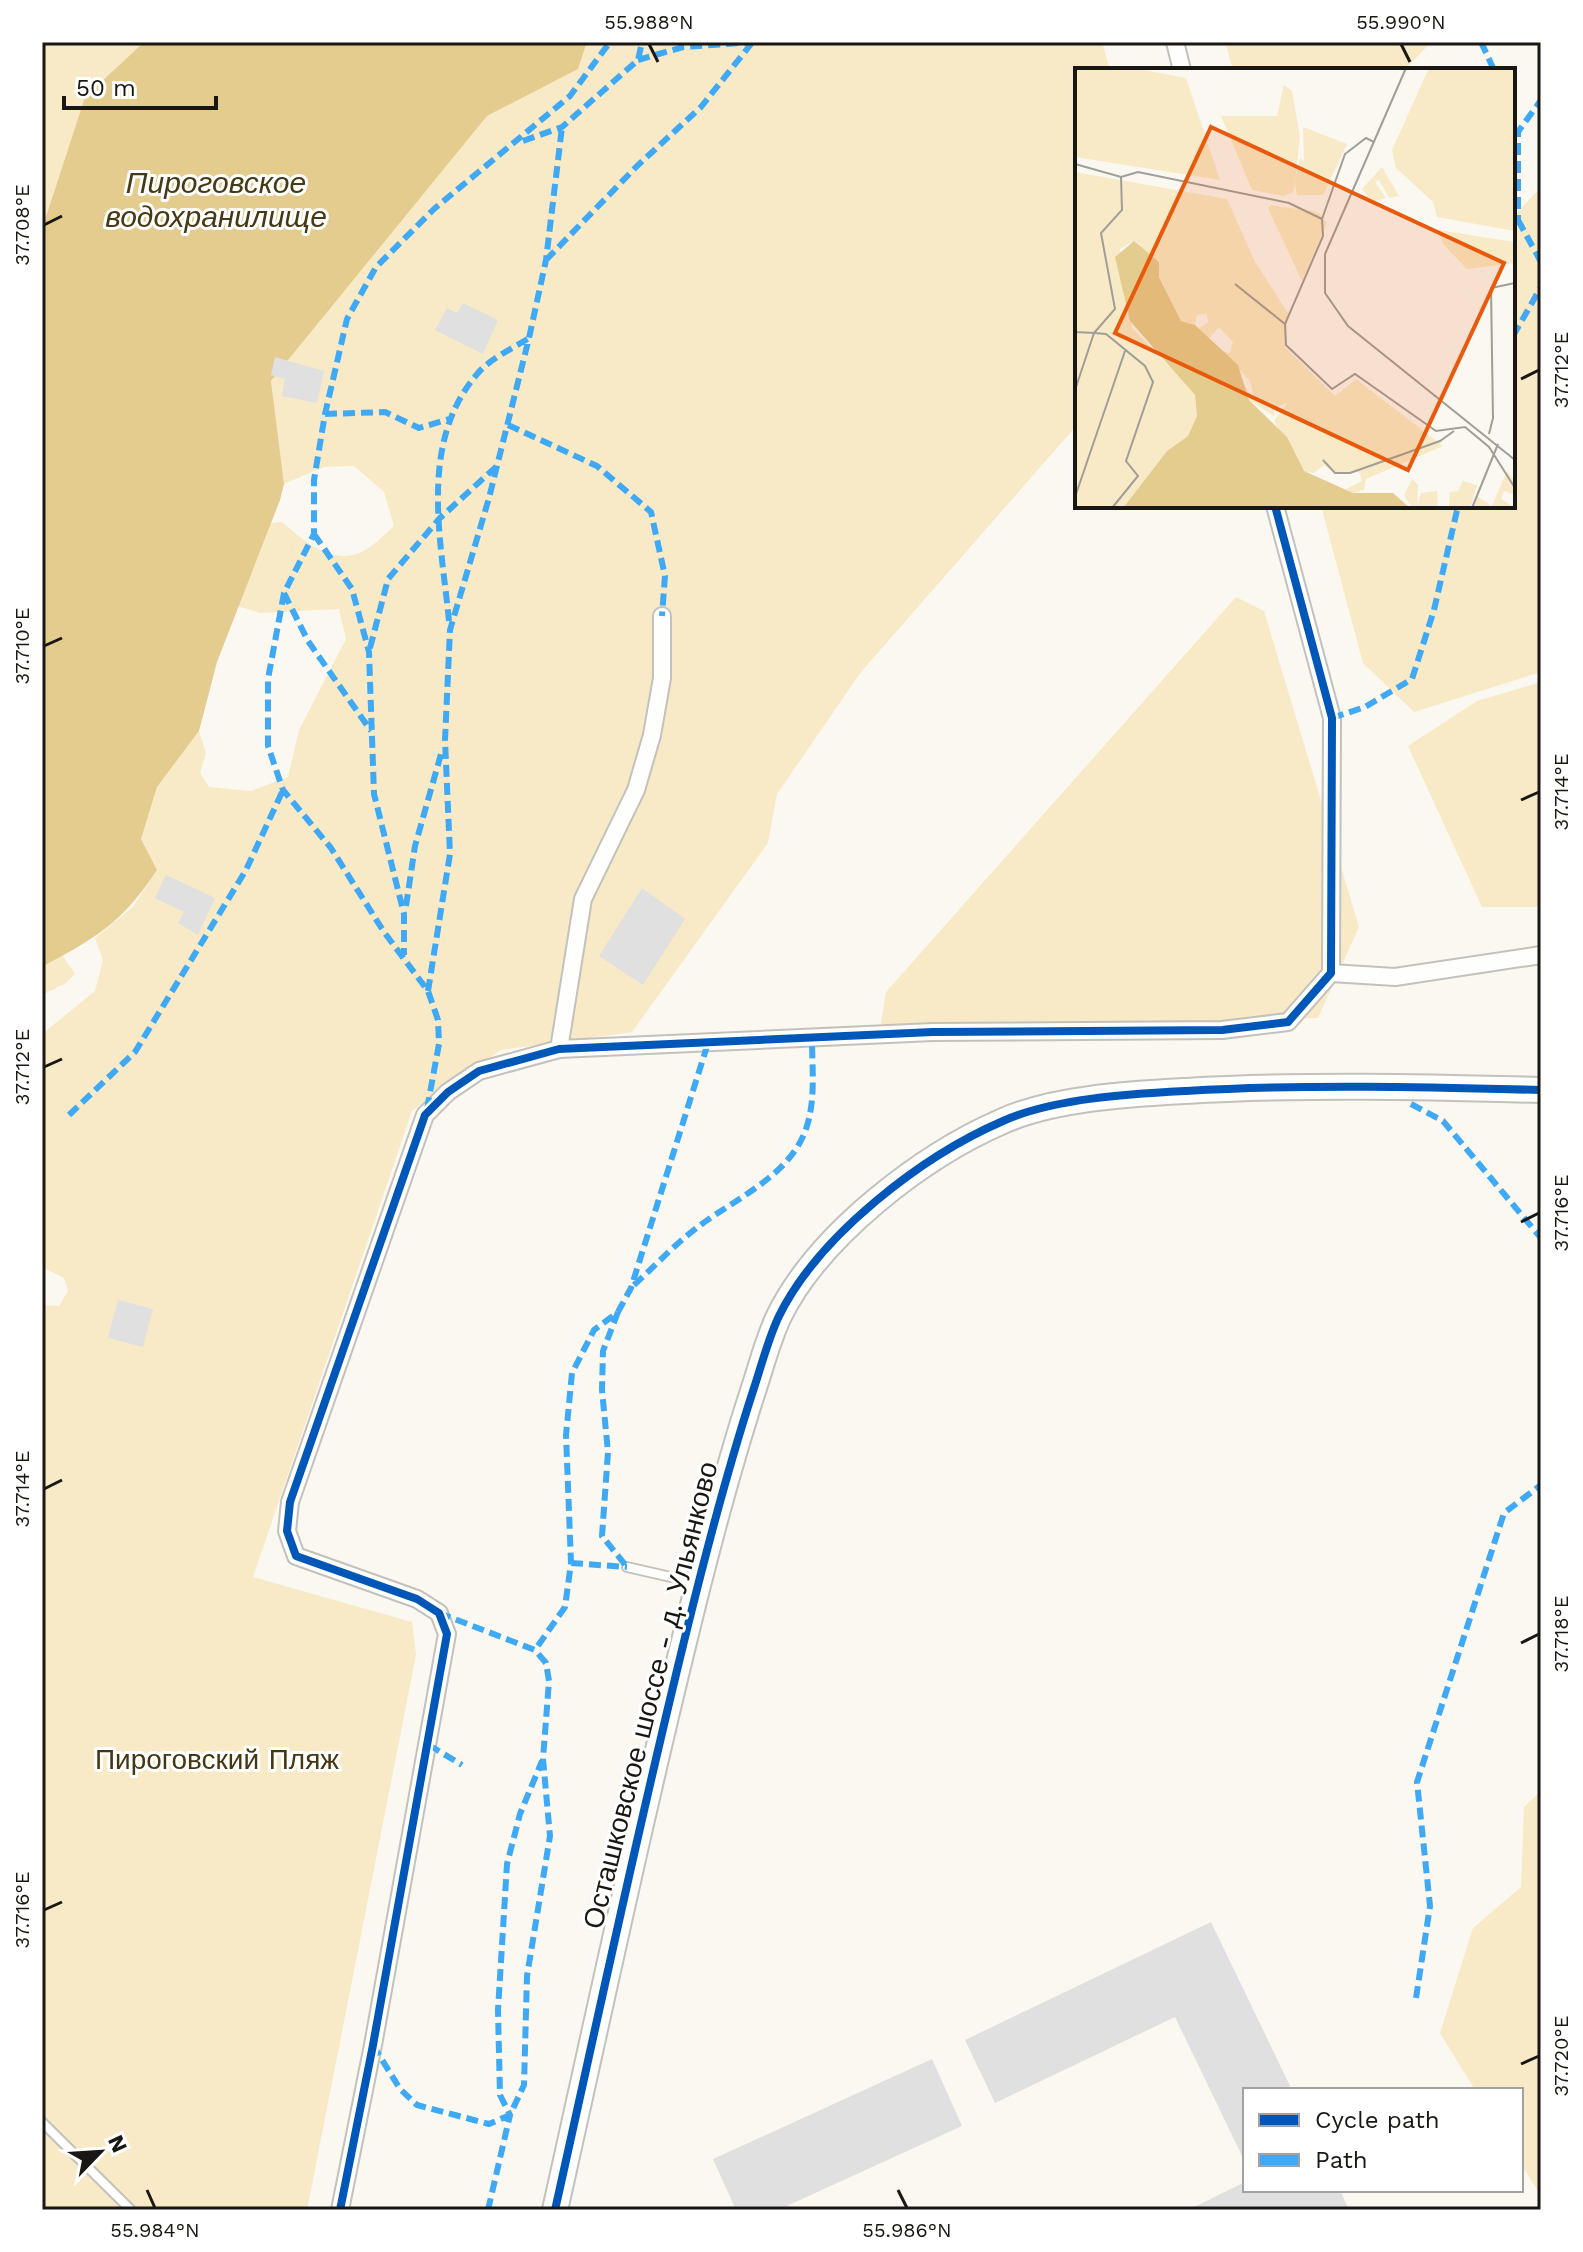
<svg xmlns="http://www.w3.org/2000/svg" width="1583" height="2252" viewBox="0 0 1583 2252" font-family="'Work Sans',sans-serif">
<rect width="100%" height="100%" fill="#faf8f1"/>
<path fill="#f8eac6" d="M42 42H144L85 97 42 229Z
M587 42H1102L1110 70H1077V425L861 672 777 794 768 843 632 1032 501 1050 412 1111 253 1577 412 1622 416 1655 307 2210H48L42 2204V1305L59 1306 68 1291 64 1278 42 1267V1034L95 991 103 960 95 938 133 907 157 870 141 839 157 787 199 731 206 753 200 773 209 787 251 791 288 777 299 730 346 639 339 609 260 613 238 606 271 523 282 522C302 539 328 563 357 554 370 550 384 535 394 526L384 492 354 466 324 467 284 484 271 381 487 116 578 69Z
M1225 42H1431L1405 70H1233Z
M1541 187V672L1414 712 1363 663 1321 506H1513V217Z
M1236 597 1264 611 1359 927 1318 1018 880 1030 886 992Z
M1541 682V907H1482L1408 746 1477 701Z
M63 956 75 974 66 983 42 995V967Z
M1541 1791V2196L1521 2164V2090H1475L1440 2033 1473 1928 1521 1887 1524 1807Z"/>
<path fill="#e3cc8d" d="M144 42H587L578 69 487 116 271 381 284 484 280 500 217 662 199 731 157 787 141 839 157 870C121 924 97 937 42 967V229L85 97Z"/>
<path fill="#dfe0df" d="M463 303 498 320 483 354 435 330 447 308 457 313Z
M275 357 324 371 317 403 282 396 285 379 271 375Z
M166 875 215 898 198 935 178 923 184 912 155 898Z
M642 888 685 919 643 985 599 956Z
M118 1300 153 1309 143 1347 108 1338Z
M1211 1922 1292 2090H1245V2162L1175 2017 995 2103 965 2040Z
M932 2059 962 2126 778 2210H736L713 2159Z
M1245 2182V2190H1340L1349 2210H1188Z"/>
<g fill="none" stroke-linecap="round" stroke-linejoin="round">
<g stroke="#c3c1bc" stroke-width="12">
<path id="lane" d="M627 1567 697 1583
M42 2122 131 2210"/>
</g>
<g stroke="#c3c1bc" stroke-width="20">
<path id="street" d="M1175 42 1182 70
M1331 973 1395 977 1541 955
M559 1049 583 899 636 790 652 735 662 678V616
M340 2210 373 2045 447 1634 439 1613 417 1599 296 1556 287 1531 290 1502 425 1115 448 1092 479 1071 559 1049 933 1032 1222 1030 1288 1022 1331 973 1332 718 1275 506"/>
</g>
<g stroke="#c3c1bc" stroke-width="28">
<path id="secondary" d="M555 2210C600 2008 643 1806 693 1605 711 1533 730 1462 753 1391 761 1367 768 1339 779 1316 819 1235 922 1156 1003 1121 1054 1098 1131 1094 1186 1091 1305 1084 1423 1087 1541 1090"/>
</g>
<use href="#lane" stroke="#fefefd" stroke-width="8"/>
<use href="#street" stroke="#fefefd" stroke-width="16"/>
<use href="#secondary" stroke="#fefefd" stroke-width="24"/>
<path stroke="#3fa9f5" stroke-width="6" stroke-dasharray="12 6" stroke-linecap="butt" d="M1481 42 1494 70
M638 60 683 47 754 42
M523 141 562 127 638 60 642 42
M1518 220 1541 262
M1513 225 1518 220V132L1541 100
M546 260 637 166 701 107 751 44
M1513 336 1541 287
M325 414 385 412 419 428 449 419
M508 425 597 466 651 512 665 576 662 616
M314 534 352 589 369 652 374 794 404 914V955
M284 593 308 641 371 731
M449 621C441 539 418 442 478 373 490 359 513 348 529 338
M370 648 388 579 439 519 498 465
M1332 718 1365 707 1412 679 1434 610 1458 506
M406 906 415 846 441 754
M428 991 450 854 445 740 450 630 489 498 529 338 546 260 562 127
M1411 1104 1443 1121 1541 1238
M427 1109 439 1044 438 1020 428 991 384 932 331 848 283 790 268 746V679L284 593 314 534V480L325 414 347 319 376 267 434 209 570 96 610 42
M69 1115 135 1052 246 870 283 790
M634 1285C655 1266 675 1244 698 1227 734 1199 789 1177 806 1129 816 1100 812 1068 812 1038
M618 1312 603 1351 602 1390 608 1452 602 1536 627 1567
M571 1563 627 1567
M439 1613 535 1650 565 1607 571 1563 566 1435 572 1373 594 1330 618 1312 631 1288 708 1043
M429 1745 462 1765
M1416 1998 1430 1906 1417 1782 1504 1513 1541 1485
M373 2045 400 2089 417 2105 489 2124 510 2115 524 2085 527 1976 550 1836 543 1759 549 1681 546 1663 535 1650
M488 2210 510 2115 500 2095 498 2010 507 1864 520 1814 542 1761"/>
<g stroke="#fff" stroke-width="13">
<path id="cycleway" d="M340 2210 373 2045 447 1634 439 1613 417 1599 296 1556 287 1531 290 1502 425 1115 448 1092 479 1071 559 1049 933 1032 1222 1030 1288 1022 1331 973 1332 718 1275 506
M555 2210C600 2008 643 1806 693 1605 711 1533 730 1462 753 1391 761 1367 768 1339 779 1316 819 1235 922 1156 1003 1121 1054 1098 1131 1094 1186 1091 1305 1084 1423 1087 1541 1090"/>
</g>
<use href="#cycleway" stroke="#0057b8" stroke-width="8"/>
</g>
<path fill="none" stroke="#191713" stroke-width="3" d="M649 44 658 62M1401 44 1410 62M44 225 62 216M1521 379 1539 370M44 646 62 638M1521 800 1539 792M44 1067 62 1059M1521 1222 1539 1213M44 1489 62 1480M1521 1643 1539 1634M44 1910 62 1902M1521 2064 1539 2056M147 2190 155 2208M898 2190 907 2208"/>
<g text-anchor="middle" stroke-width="6" stroke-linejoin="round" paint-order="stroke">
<g font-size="28" fill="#191713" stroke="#fff">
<text transform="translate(650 1695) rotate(-76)" y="10">Осташковское шоссе - д. Ульянково</text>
</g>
<g font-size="28" fill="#443711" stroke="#fff">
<text x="217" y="1769">Пироговский Пляж</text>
</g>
<g font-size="30" font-style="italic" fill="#463913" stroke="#fff">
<text x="216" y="193">Пироговское<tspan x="216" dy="34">водохранилище</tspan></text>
</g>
</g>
<g transform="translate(1075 68)">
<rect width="440" height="440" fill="#faf8f1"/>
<path d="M0 0H59L111 10 145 112 0 89ZM354 0H440V163L362 149 358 134 321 100 317 82ZM209 17 217 23 225 69 220 114 225 90 229 94 228 59 272 76 248 127H222L220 115 218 124 209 128 177 122 146 48H202ZM307 99 324 128 314 130 304 112 300 114 311 130 296 134 287 121ZM0 104 152 131 180 194 213 245 210 279 260 328 281 311 368 378 291 411 289 422 278 425 271 421 287 413 284 404 259 405 249 397 239 405 229 404 199 353 212 335 199 340V348L174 332 168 315 180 334 175 313 147 283 155 285 158 274 144 259 133 271 124 261 133 254 132 246 122 247 120 257 106 253 84 208V194L59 173 45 181 57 260 113 317 120 327 122 348 113 368 92 383 48 440H0ZM196 137 243 144 252 155 227 213 193 140ZM363 162 440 174V195L392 201 368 176ZM432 403 440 414V427L429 423 426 431 440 440H399L402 428 417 438ZM337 411 343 417 342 438 346 425 362 423 363 440H338L333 434 329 427ZM388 413 402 417 395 440H374L375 424 383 423Z" fill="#f8eac6"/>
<path d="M59 173 84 194V209L106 253 120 257 163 297 174 332 212 369 229 403 278 425H318L335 440H48L92 383 113 368 122 348 120 327 55 253 40 189Z" fill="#e3cc8d"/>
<path fill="none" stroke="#a09e98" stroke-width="2" d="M331 0 250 186V225L273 258 440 392M0 96 46 109 63 104 214 135 247 151 248 168 210 256 211 277 257 321 280 306 361 363 390 359 414 379 440 420M247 151 270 86 291 70 299 74M160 216 210 256M440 235V265M0 264 19 265 0 322M414 366 418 350 416 220 440 215M248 392 260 405H275L365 373 379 363M0 429 50 283M37 440 63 408 51 393 78 314 70 298 31 266 19 265 40 241 26 165 47 142 46 109M397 440 423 376"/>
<path fill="#e8590c" fill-opacity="0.15" stroke="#e8590c" stroke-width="4" d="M136 59 429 195 333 402 40 265Z"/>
<rect width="440" height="440" fill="none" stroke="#191713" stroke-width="4"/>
</g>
<rect width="1583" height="2252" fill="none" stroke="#ffffff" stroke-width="88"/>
<rect x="1243" y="2088" width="280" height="104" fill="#ffffff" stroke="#a3a2a1" stroke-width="2"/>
<rect x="1259" y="2114" width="40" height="12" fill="#0057b8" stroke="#a3a2a1" stroke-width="2"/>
<text x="1315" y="2128" font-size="24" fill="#191713">Cycle path</text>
<rect x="1259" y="2154" width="40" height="12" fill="#3fa9f5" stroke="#a3a2a1" stroke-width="2"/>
<text x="1315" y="2168" font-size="24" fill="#191713">Path</text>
<g transform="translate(100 2152) rotate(65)" stroke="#ffffff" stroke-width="6" paint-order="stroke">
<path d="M0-6L14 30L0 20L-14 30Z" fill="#191713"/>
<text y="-12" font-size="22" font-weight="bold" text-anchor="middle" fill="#191713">N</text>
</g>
<path d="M64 96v12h152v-12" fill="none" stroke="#191713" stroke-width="4"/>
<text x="76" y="96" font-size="24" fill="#191713" stroke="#ffffff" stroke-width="6" paint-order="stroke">50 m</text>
<rect x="44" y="44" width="1495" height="2164" fill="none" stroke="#191713" stroke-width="3"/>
<g font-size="20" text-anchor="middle" fill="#191713">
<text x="649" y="29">55.988°N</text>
<text x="1401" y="29">55.990°N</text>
<text transform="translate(22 225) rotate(-90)" y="7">37.708°E</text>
<text transform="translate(1561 370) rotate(-90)" y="7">37.712°E</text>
<text transform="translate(22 646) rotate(-90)" y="7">37.710°E</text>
<text transform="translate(1561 792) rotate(-90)" y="7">37.714°E</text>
<text transform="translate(22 1067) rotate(-90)" y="7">37.712°E</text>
<text transform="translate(1561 1213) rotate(-90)" y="7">37.716°E</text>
<text transform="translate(22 1489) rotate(-90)" y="7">37.714°E</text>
<text transform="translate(1561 1634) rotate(-90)" y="7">37.718°E</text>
<text transform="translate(22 1910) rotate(-90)" y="7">37.716°E</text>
<text transform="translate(1561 2056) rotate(-90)" y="7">37.720°E</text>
<text x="155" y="2237">55.984°N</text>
<text x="907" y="2237">55.986°N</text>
</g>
</svg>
